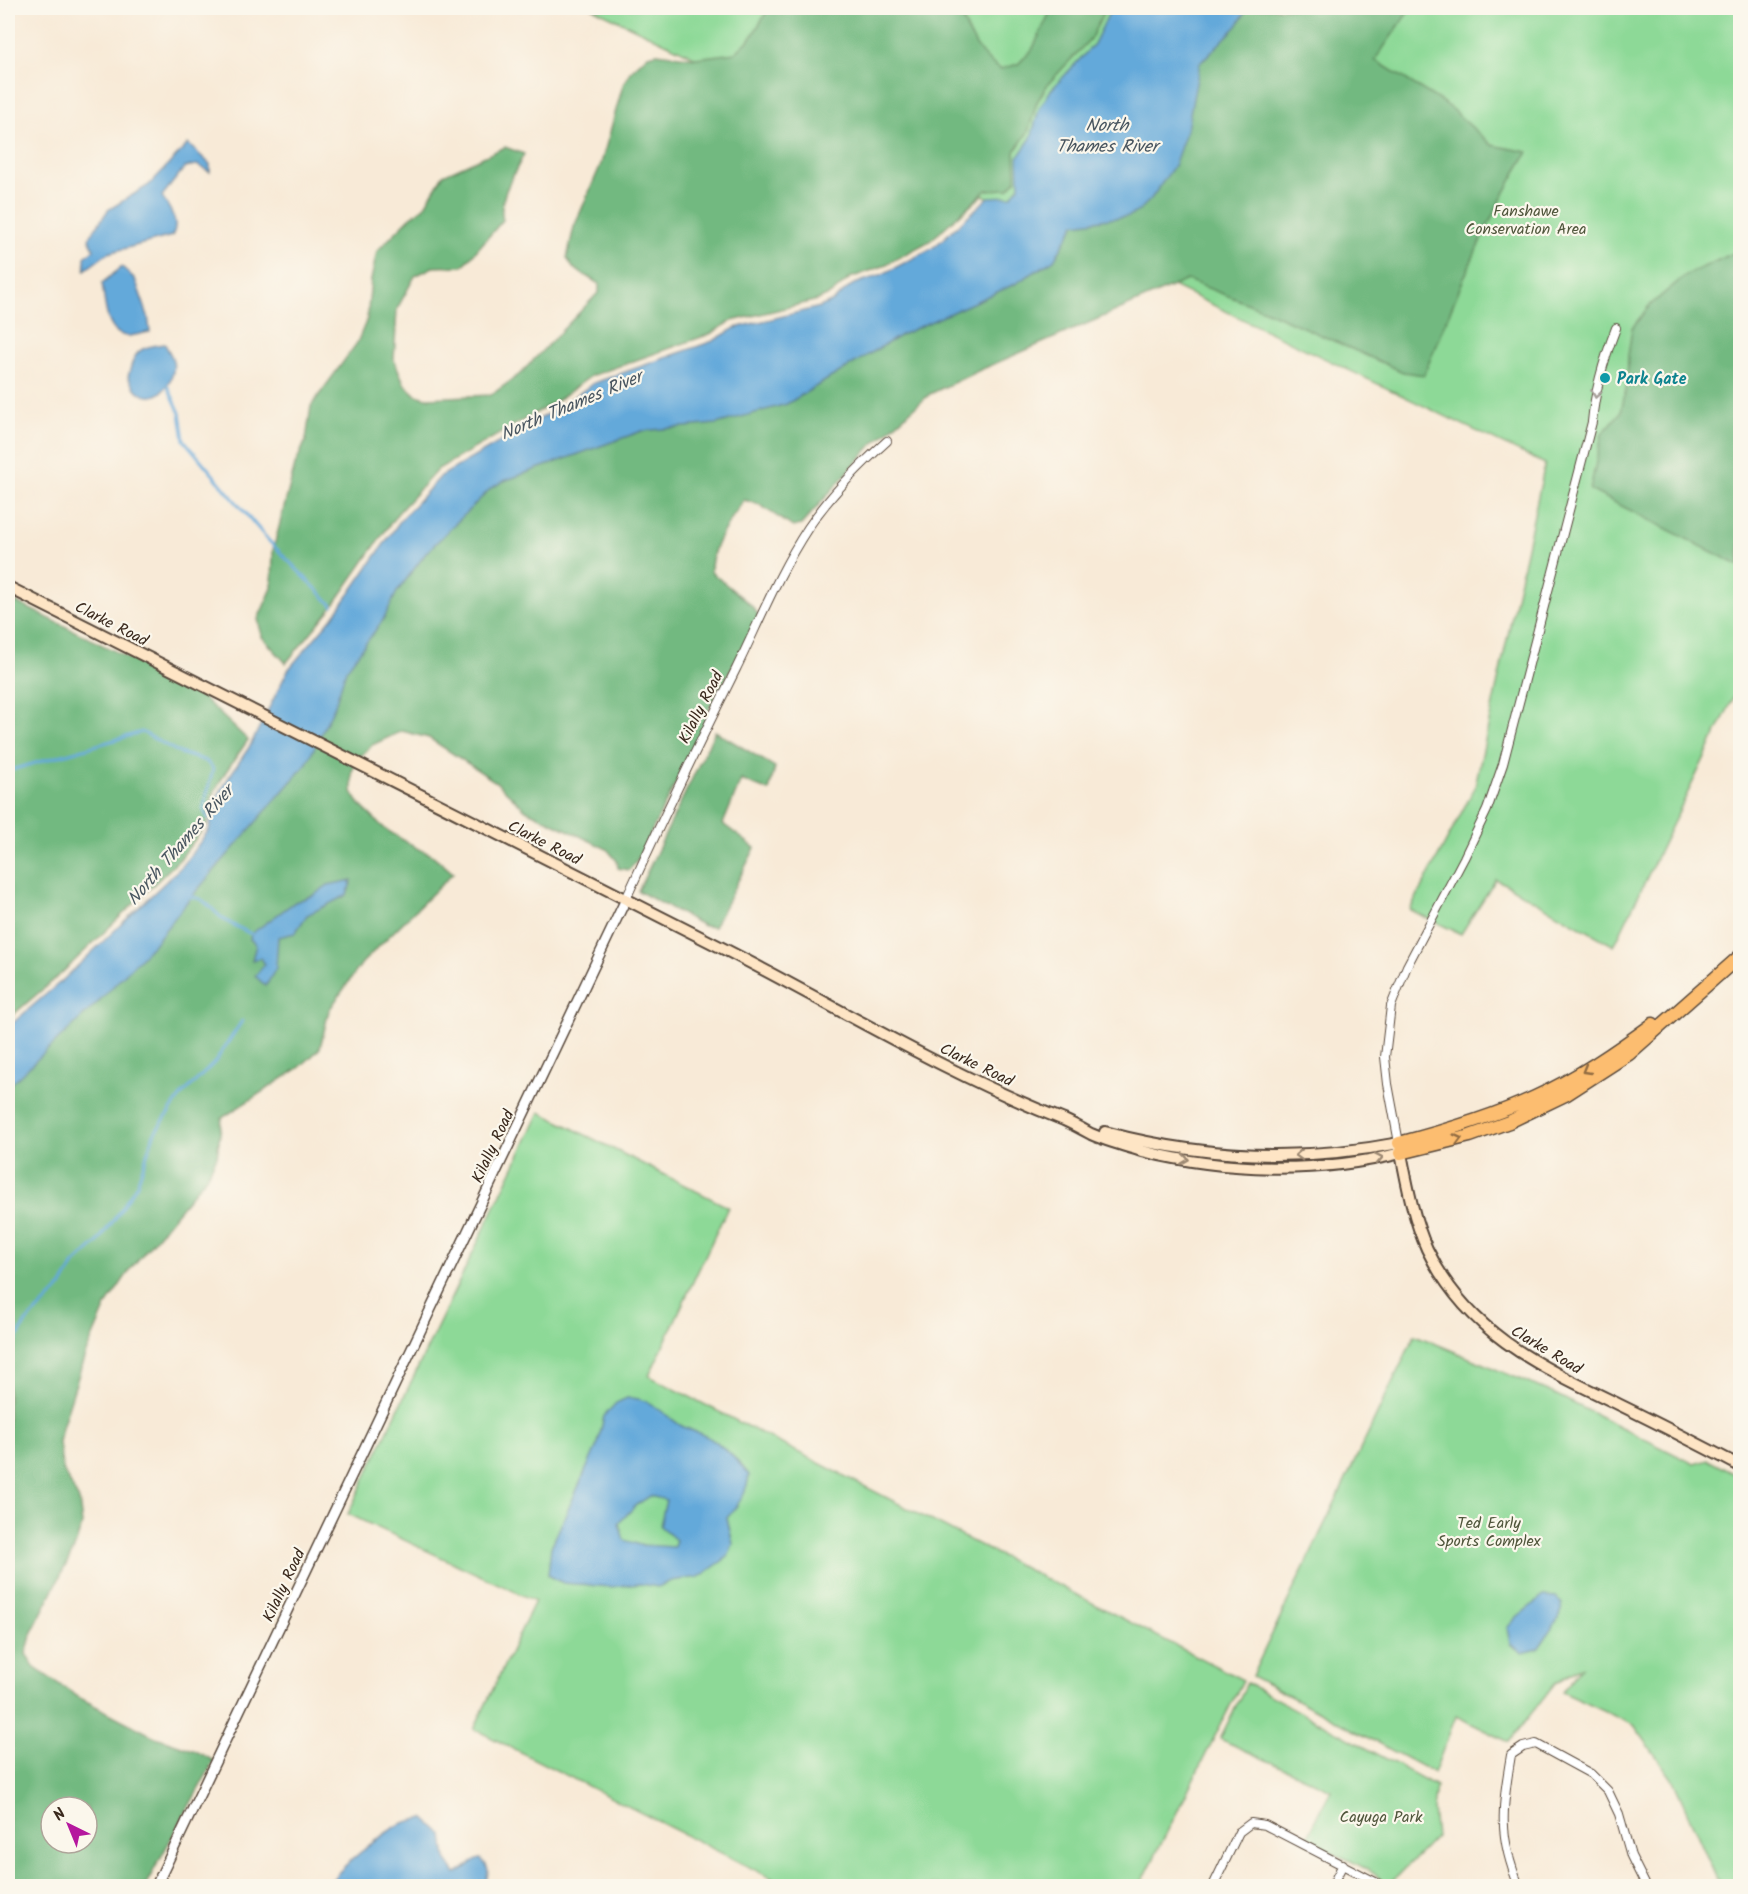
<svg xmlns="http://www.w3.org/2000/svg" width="1748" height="1894" viewBox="0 0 1748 1894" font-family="Kalam,sans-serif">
<rect width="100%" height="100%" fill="#fbf7ec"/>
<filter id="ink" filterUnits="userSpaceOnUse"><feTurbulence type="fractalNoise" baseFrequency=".0167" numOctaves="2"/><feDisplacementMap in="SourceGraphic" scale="12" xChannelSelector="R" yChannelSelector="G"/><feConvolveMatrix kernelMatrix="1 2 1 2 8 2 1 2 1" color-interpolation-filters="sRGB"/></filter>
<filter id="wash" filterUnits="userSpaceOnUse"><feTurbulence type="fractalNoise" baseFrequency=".008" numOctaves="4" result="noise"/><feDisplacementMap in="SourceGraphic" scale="24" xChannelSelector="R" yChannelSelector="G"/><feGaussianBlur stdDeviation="1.35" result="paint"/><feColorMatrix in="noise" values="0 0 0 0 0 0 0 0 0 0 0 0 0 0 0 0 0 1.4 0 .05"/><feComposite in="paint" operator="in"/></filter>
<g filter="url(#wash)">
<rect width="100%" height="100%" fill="#f8ead7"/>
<path fill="#8dd997" stroke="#64825a" stroke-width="1.5" d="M592 8H1740V684L1614 946 1496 879 1461 934 1410 910 1475 787 1545 464 983 195 959 216 941 224 950 179Z
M540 1112 728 1207 649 1376 1243 1680 1140 1886H787L474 1729 535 1601 348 1514Z
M1415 1335 1557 1395 1694 1464 1708 1460 1740 1477V1886H1720L1673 1780 1634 1725 1562 1692 1583 1666 1555 1683 1509 1742 1456 1716 1434 1773 1252 1676Z
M1247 1683 1436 1786 1433 1809 1436 1837 1389 1885C1364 1864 1335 1854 1305 1842L1331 1790 1220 1739Z"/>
<path fill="#72b980" stroke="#56724f" stroke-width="1.5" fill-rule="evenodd" d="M769 8H957C968 30 977 57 1001 69L1018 64 1032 50 1052 8H1106L1091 38 1048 84 1037 102 1028 132 1015 151 1016 180 1008 189 986 190 930 241 881 267 850 278 831 294 818 300 732 321 710 334 591 376 555 402 438 469 397 514 333 606 286 663 262 637 258 619 272 588 273 550 295 465 306 440 311 406 357 343 367 319 371 280 377 251 411 217 424 207 443 175 505 147 524 154C515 174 497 198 503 220L463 266 433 267 415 276 397 309 394 360 405 385 416 395 427 398 491 395 520 374 599 292V284L573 268 567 258 574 227 601 164 623 85 630 72 648 55 657 53 696 58 735 53 751 38Z
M1247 8H1411L1375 60 1447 105 1492 145 1528 152C1485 221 1455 299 1424 375L1403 372 1267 311 1187 280 978 371 930 394 869 448 801 525 793 527 760 505 744 500C730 521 710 546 711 572L751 605 760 617 709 709 705 725 637 860 629 870 618 868 617 861 607 849 526 810 496 782 429 738 402 731 372 745 359 758 352 771V792L360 805 385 829 416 848 432 855 453 873 362 963 329 1010 320 1048 311 1057 299 1068 222 1118 217 1156 207 1176 132 1267 107 1304 85 1355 62 1427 59 1442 63 1470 79 1500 82 1524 74 1549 32 1632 26 1654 35 1668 80 1698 153 1736 196 1751 214 1761 145 1886H8V1081L345 665 396 588 425 548 490 483 1074 218 1200 58ZM51 1807H87V1843H51Z
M1740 250V566L1590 490 1602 434 1621 412 1627 384 1628 356 1632 328 1649 306 1686 275Z
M8 598 197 692 248 740 225 773 212 797 207 824 180 859 63 972 8 1019Z
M715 731 775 767 769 791 741 780 723 824 755 848 714 927 704 926 638 891Z"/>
<path fill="#64a9da" stroke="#506a7c" stroke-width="1.5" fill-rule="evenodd" d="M1114 8H1248L1237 26 1200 63 1187 129 1174 166 1151 199 1139 211 1129 216 1075 224 1054 260 1015 284 901 335 787 404 716 424 642 431 504 481 491 488 426 553 397 592 383 620 346 670 335 705 307 763 187 902 155 943 97 1003 8 1087V1027L65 978 183 865 209 830 214 803 227 780 250 746 288 670 336 613 400 521 441 476 558 408 594 383 713 341 735 328 820 307 833 301 852 285 883 274 933 248 989 197 1011 196 1019 186 1018 157 1031 138 1039 109 1051 90 1094 44 1108 15Z
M188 144 210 164V172L197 165 185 167 162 196C169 209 181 222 172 236L108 253 85 270V257L94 249 89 238 108 210 149 185Z
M122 267 135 279 148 316 150 332C143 333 133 336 126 336 104 333 105 299 102 283Z
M165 344C167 349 172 355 173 361 177 378 159 406 140 393 135 390 131 382 128 377 135 351 137 347 165 344Z
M352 880 347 895 307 915 295 933 278 937 276 968 266 986 255 976 265 964 260 958 252 960 256 945 250 939 251 934 295 902 314 895 328 885Z
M627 1398C650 1397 662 1413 680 1425 690 1431 702 1433 711 1439 725 1447 739 1462 749 1475 747 1492 739 1505 727 1518L733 1544 728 1557 699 1577 671 1581 658 1587 640 1584 610 1587 563 1583 548 1575 551 1547 598 1443 604 1416 616 1403ZM650 1496 666 1500 660 1526 676 1540 674 1547 640 1545 624 1540 619 1523 636 1505Z
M1544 1596 1556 1597 1563 1605 1557 1621 1538 1649 1523 1653 1510 1644 1507 1628 1518 1616Z
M424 1818 443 1835 446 1859 456 1874C466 1870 471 1860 481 1859 491 1868 488 1874 485 1886H329C336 1869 380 1836 397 1826 404 1821 416 1820 424 1818Z"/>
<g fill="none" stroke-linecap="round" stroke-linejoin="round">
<path stroke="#64a9da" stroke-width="3" d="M168 387 180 413 184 440 268 540 333 606
M8 771 142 732 180 753 206 761 213 769 203 809 208 818
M190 897C207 897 212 912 225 920 233 926 243 929 251 934
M8 1355 26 1322 62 1286 74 1264 97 1243 118 1214 137 1184 154 1134 180 1097 215 1062 242 1021"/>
</g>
</g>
<g filter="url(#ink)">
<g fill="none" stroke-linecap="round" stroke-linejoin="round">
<g stroke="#57473a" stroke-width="10">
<path id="minor" d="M626 899C661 822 698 745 736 669 759 622 779 572 808 528 830 495 858 467 887 441
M1399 1143 1388 1084 1385 1057 1391 1006 1407 966 1464 858 1487 810 1503 764 1592 422C1595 388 1604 359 1616 328
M1213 1886 1239 1832 1251 1823 1265 1825 1383 1886
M1332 1886 1343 1864
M1519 1886C1498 1836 1502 1808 1511 1755L1523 1747 1536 1744 1591 1774 1608 1791 1619 1814 1631 1856 1646 1886"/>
</g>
<g stroke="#57473a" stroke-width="12">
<path id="tertiary" d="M156 1886 626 899"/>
</g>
<g stroke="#57473a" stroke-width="14">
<path id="secondary" d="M8 587C247 709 489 828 728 951 839 1008 947 1074 1064 1120 1073 1124 1082 1129 1091 1134 1107 1141 1126 1146 1142 1151 1226 1172 1318 1174 1401 1153
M1105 1132C1201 1158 1301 1162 1399 1143 1406 1178 1412 1216 1427 1249 1467 1333 1539 1366 1618 1404 1659 1424 1700 1445 1740 1466"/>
</g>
<g stroke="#57473a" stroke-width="15">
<path id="trunk" d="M1399 1143C1445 1131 1492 1117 1535 1097 1577 1078 1616 1051 1653 1024
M1401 1153 1470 1136 1509 1122 1567 1094 1629 1054 1740 956"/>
</g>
<use href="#minor" stroke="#fff" stroke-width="8"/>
<use href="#tertiary" stroke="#fff" stroke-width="9"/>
<use href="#secondary" stroke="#fee5c5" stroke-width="10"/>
<use href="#trunk" stroke="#fcbd6f" stroke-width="12"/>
</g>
<defs><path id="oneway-chevron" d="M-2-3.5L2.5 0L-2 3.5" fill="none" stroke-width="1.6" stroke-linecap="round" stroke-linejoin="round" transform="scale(1.5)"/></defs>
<use stroke="#a79f9a" href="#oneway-chevron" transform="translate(1596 394) rotate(99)"/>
<g stroke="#926c42">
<use href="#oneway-chevron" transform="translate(1586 1070) rotate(150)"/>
<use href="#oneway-chevron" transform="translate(1458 1139) rotate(-15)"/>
</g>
<g stroke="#9c8872">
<use href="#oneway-chevron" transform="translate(1299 1155) rotate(178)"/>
<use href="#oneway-chevron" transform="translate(1379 1158) rotate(-11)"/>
<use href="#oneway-chevron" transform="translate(1185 1159) rotate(8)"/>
</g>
</g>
<circle fill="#0f9aa8" stroke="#fbf7ec" stroke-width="2" cx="1605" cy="378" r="6"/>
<g text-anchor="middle" stroke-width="4.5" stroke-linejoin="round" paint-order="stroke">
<g font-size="16" fill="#50563c" stroke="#fbf7ec">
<text x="1526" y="216">Fanshawe<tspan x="1526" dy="18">Conservation Area</tspan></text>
<text x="1489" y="1528">Ted Early<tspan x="1489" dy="18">Sports Complex</tspan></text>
<text x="1381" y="1822">Cayuga Park</text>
</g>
<g font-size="16" font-weight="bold" fill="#0d838f" stroke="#fbf7ec" text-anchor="start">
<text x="1617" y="384">Park Gate</text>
</g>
<g font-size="16" fill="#3b2a1e" stroke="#fbf7ec">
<text transform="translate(112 623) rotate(27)" y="6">Clarke Road</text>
<text transform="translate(700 707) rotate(-63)" y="6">Kilally Road</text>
<text transform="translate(545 842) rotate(27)" y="6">Clarke Road</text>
<text transform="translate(977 1064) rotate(26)" y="6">Clarke Road</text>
<text transform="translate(492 1146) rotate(-65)" y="6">Kilally Road</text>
<text transform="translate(1547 1349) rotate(31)" y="6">Clarke Road</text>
<text transform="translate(283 1585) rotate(-65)" y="6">Kilally Road</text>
</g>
<g font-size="18" font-style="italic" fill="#495660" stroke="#fbf7ec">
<text x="1107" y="131">North<tspan x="1107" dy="21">Thames River</tspan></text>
<text transform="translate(571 405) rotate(-23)" y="6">North Thames River</text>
<text transform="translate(180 845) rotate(-49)" y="6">North Thames River</text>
</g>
</g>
<rect width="1748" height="1894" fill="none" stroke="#fbf7ec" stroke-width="30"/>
<g transform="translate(69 1825) rotate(317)"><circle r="28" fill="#fbf7ec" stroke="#aea59a" stroke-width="1.5"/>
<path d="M0-4.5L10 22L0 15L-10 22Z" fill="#b5179e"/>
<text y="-9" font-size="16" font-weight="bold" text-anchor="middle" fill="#3b2a1e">N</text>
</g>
</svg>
